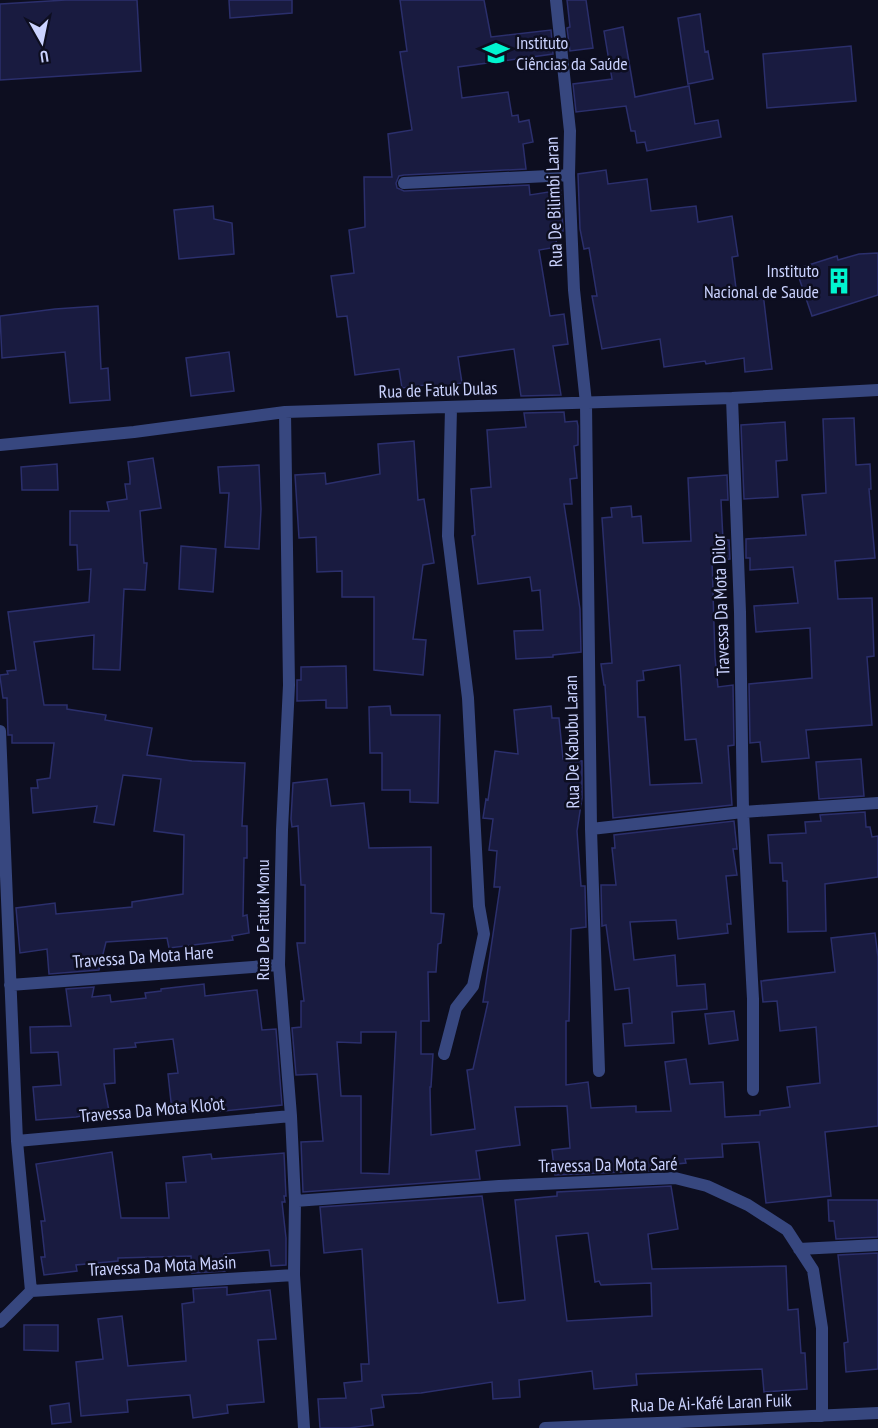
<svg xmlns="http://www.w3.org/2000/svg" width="878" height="1428" viewBox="0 0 878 1428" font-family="'PT Sans Narrow',sans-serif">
<rect width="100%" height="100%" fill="#0d0e20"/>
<path fill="#191b40" stroke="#2b2f6c" stroke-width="1.5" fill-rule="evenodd" d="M66 0H137L141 71 0 80V4Z
M229 0H292V13L230 18Z
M400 0H484L491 37 551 30 553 54 458 67 462 98 508 92 512 116 518 115 519 122 529 120 533 142 523 144 526 169 404 175 399 176 396 183 397 188 404 191 529 185 530 195 561 190 563 231 555 232 557 247 539 250 550 316 564 314 568 344 553 346 561 395 521 396 514 349 458 357 462 383 426 389 425 385 402 388 399 369 355 375 347 316 337 317 331 276 354 273 349 230 365 227 364 177H392L388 134 412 130 400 52 407 51Z
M567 0H586L593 48 570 51 567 28 570 27Z
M700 14 705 52 708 51 713 79 688 84 678 18Z
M623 27 635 97 689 86 695 124 718 120 721 137 647 151 645 142 637 143 635 131H631L626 106 576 112 573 84 612 79 604 31Z
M851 46 856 101 767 108 763 54Z
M606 170 608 184 647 179 651 211 696 206 698 222 732 216 738 256 732 257 737 296 763 293 772 369 745 372 744 358 706 364 705 361 664 367 660 339 602 349 592 296H597L589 248 584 249 580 229 578 174Z
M213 206 214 219 232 223 234 254 179 259 174 210Z
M878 253V295L812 316 796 269 837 256 838 260 859 254Z
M98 306 101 369 108 368 110 400 70 403 65 352 2 358 0 316 55 309Z
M229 352 234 391 191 396 186 358Z
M564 412 565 422 577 421 578 426V445L574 446 577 478 570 479 572 504H564L580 609 581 652 553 655V657L516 659 514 631 543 630 540 590 532 591 530 577 478 584 472 536 475 535 471 489 491 487 487 430 526 427 524 413Z
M854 418 856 465 870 464 871 489H869L875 558 835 561 838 599 872 598 874 656 867 657 872 725 806 730 809 758 762 762 760 742 750 743 749 684 812 678 810 628 756 632 754 606 798 603 793 567 750 570V558H746V539L806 535 802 495 826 493 823 419Z
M785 422 787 460 776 461 778 497 744 499 741 425Z
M414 441 418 500 424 499 434 563 423 565 413 639 426 640 423 675 374 670V597H342V571L317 572 316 537 299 538 295 475 325 473 326 484 380 474 378 444Z
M153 458 161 508 140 511 144 563H147L145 590 124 589 120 670 93 669 94 635 34 642 44 705H67V709L106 715 105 720 152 728 147 755 192 761 245 763 242 826H247V858H244L243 916 247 915 249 933 232 936 233 940 169 948 167 938 106 942 99 970 49 974 47 949 20 953 16 908 55 903 56 914 132 907V902L183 894 184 835 154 831 161 779 123 775 114 825 94 822 97 806 33 813 31 788H38L37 780 50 778 54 743H12V735H8L7 698H3L0 677V675L8 674 7 671 16 670 8 612 89 602 91 569 78 570 77 545H70V511H109L107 502 127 499 125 484H130V478L128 462Z
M57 464 58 490H22L21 467Z
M259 465 261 509 259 549 225 547 229 493H220L218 467Z
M727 475 728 500H721L723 540H729L730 559 712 560 715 657 718 687 733 685 734 745 728 746 732 805 613 818 605 685H604L601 664 612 663 602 518 612 517 611 508 631 506 632 517 641 516 643 543 691 541 688 478ZM680 665 685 740 696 739 702 783 650 785 645 717H638L637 681 644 680 643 671Z
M181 546 216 549 213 592 179 589Z
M346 666 347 708H326V700L297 701V680H301V667Z
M390 706 391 715H440L438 803 410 802V790H382V753H370L369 707Z
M551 706 552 718H559L563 759 582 761V798L577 831 581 886H585L586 927 571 929 569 1021H566V1085L588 1082 591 1108 636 1106V1112L671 1111 665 1062 686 1059 690 1084 723 1082 725 1117 760 1115V1111L790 1107 787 1087 820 1083 816 1027 780 1031 777 1001 763 1002 761 981 835 972 831 938 875 933 878 957V1126L825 1132 831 1196 766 1203 759 1142 722 1144 723 1157 685 1159 686 1163 667 1165 668 1170 555 1175 552 1150 570 1148 567 1106 515 1107 520 1145 476 1151 480 1179 303 1192 301 1142 323 1141 317 1074 296 1075 292 1028 301 1027V1001H304L297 943H305V885H301L298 826 292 827 291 819 293 783 327 779 331 806 364 803 369 848 431 847V913L444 914 441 943 438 944 436 972H428L429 1021H421V1054H433L431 1087H430L431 1135 475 1129 467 1070 473 1069 488 1002H483L500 887H494L497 851 489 850 493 819 483 818 486 799 488 800 495 751 518 754 514 710ZM361 1032H396L389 1174 361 1173V1096H341L337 1042 361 1043Z
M861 759 864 796 819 799 816 762Z
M865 812 866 827H870L872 837 878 836V877L825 884 826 931 788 932 787 881H783L782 863H770L768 835 806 833 805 822 821 821 820 815Z
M734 821 737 849H733L737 875 726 876 731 924H727L728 933 678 939 676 920 630 922 634 960 675 955 677 986 705 984 707 1009 672 1012 674 1043 625 1046 623 1024 632 1023 629 988 615 990 606 925 602 926 601 885H616L612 848H615L614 835Z
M204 984 205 996 257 990 262 1030 276 1029 282 1105 214 1112V1107L172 1111 168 1074 178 1073 173 1039 135 1043 136 1047 114 1049 115 1083 104 1084 109 1111 76 1117 36 1120 33 1087 61 1085 58 1052 31 1053 30 1027 71 1026 66 989 94 987 92 997 110 995 111 1002 146 998 145 993 161 991V989Z
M734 1011 738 1040 709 1044 705 1014Z
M112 1152 121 1218H169L166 1183 186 1182 183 1157 211 1154 212 1159 284 1153 286 1196H284L285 1202H282L286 1238V1265L271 1266 269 1250 224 1254 225 1271 192 1273 191 1256 118 1258V1261L76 1265 77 1271 44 1275 41 1257H45L41 1221H45L36 1164Z
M671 1186 678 1229 648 1234 652 1269 786 1266 788 1310 798 1309 801 1353H805L807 1389 764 1392 762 1369 636 1374 637 1385 594 1389 592 1371 519 1380 520 1397 493 1399 492 1382 421 1393 382 1395 384 1407 371 1409 373 1425 349 1428H320L318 1399 346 1398 344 1383 362 1381 361 1364H369L362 1249 324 1253 320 1207 482 1196 498 1303 525 1300 515 1200 557 1196V1192ZM588 1233 595 1282 599 1281 601 1285 651 1283 652 1316 567 1321 556 1236Z
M828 1200H878V1237L836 1239 834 1221H829Z
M878 1253V1369L846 1372 844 1343 848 1342 838 1255Z
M227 1287V1295L270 1290 276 1339 258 1340 264 1402 227 1405 228 1413 193 1418 190 1395 127 1400 128 1412 81 1416 76 1362 103 1359 98 1319 122 1316 128 1366 186 1361 182 1304 194 1302 193 1289Z
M24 1325H58V1351L24 1350Z
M69 1403 71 1422 52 1424 50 1406Z"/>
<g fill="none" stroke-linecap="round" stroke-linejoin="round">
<path stroke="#37477f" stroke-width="12" d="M556 0 570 131 569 175 574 290 586 403 591 829 743 812 878 803
M404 183 569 175
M732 398 740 612 743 812 753 999V1090
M285 412 289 685 282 830 279 965 291 1116 295 1201 294 1275 304 1428
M0 445 134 432 285 412 732 398 878 390
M0 731 17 1141 31 1291 0 1322
M591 829 599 1071
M10 985 279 965
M444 1054 456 1008 473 986 484 934 479 906 468 698 448 536 451 408
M17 1141 291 1116
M295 1201 499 1186 675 1178 707 1186 748 1205 787 1230 813 1270 822 1328V1416
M799 1249 878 1245
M31 1291 294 1275
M545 1428 878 1413"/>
</g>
<defs>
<g id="university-bare" transform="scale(2.07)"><path d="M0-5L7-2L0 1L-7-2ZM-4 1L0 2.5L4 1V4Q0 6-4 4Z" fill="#01f5cf" stroke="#0d0e20" stroke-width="2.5" paint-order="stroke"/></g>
<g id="building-bare" transform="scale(2.07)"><path d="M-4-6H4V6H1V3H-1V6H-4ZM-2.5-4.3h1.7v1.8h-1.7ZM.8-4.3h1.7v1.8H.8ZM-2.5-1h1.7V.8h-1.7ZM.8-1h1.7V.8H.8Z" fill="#01f5cf" stroke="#0d0e20" stroke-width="2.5" paint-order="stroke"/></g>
</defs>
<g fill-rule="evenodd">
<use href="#university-bare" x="496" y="53"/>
<use href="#building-bare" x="839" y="281"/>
</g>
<g text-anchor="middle" stroke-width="5" stroke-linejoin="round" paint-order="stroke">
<g font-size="18" fill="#cbd3ff" stroke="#0d0e20" text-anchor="start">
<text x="516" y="49">Instituto<tspan x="516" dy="21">Ciências da Saúde</tspan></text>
<text x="819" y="277" text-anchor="end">Instituto<tspan x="819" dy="21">Nacional de Saude</tspan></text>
</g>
<g font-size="18" fill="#cbd3ff" stroke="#0d0e20">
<text transform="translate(554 202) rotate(-92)" y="6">Rua De Bilimbi Laran</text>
<text transform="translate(438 390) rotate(-2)" y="6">Rua de Fatuk Dulas</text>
<text transform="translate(721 605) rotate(-92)" y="6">Travessa Da Mota Dilor</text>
<text transform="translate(572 742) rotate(-91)" y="6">Rua De Kabubu Laran</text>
<text transform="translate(263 920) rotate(-90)" y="6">Rua De Fatuk Monu</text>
<text transform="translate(143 957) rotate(-4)" y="6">Travessa Da Mota Hare</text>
<text transform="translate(152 1110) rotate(-5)" y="6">Travessa Da Mota Klo’ot</text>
<text transform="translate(608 1165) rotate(-1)" y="6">Travessa Da Mota Saré</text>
<text transform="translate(162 1266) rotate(-3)" y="6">Travessa Da Mota Masin</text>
<text transform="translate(711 1403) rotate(-2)" y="6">Rua De Ai-Kafé Laran Fuik</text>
</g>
</g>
<g transform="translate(42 42) rotate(171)" stroke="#0d0e20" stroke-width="4.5" paint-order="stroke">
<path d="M0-4.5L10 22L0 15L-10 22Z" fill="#cbd3ff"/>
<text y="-9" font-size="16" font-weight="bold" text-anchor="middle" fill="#cbd3ff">U</text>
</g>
</svg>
